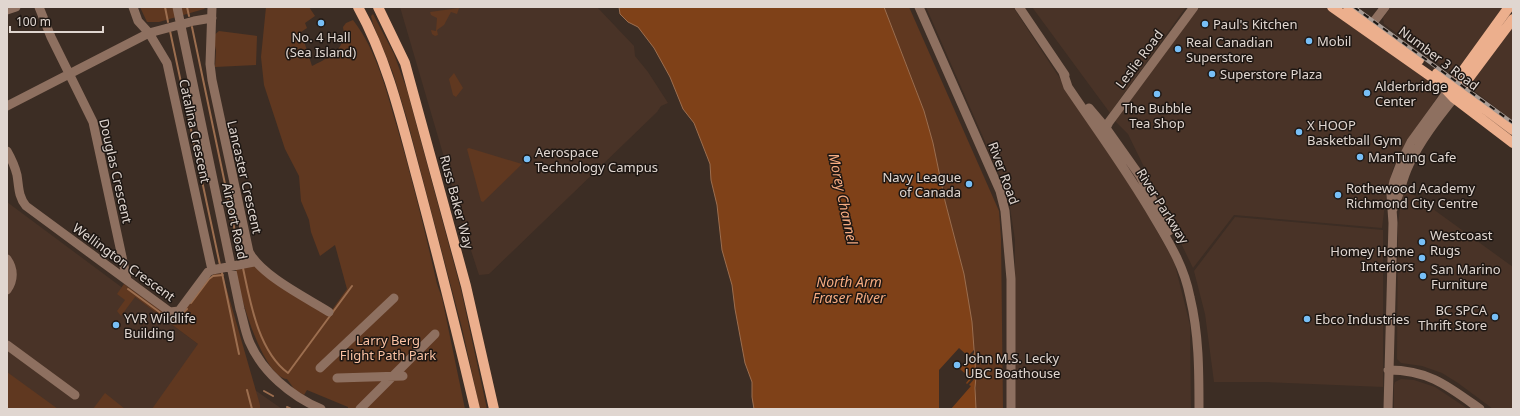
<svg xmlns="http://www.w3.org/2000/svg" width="1520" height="416" viewBox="0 0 1520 416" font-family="'Noto Sans',sans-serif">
<rect width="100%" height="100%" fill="#3c2d24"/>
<path fill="#493327" d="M400 7H597L634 46 635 56 648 72 668 103 661 106 657 112 489 274 479 275 466 235 458 205Z
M926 7H1013L1135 193 1174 261 1190 325 1191 409H1015V240L1008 194Z
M1032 7H1186L1110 113Z
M1200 7H1327L1437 86 1439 91 1436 99 1408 139 1393 168 1386 196 1382 228 1234 215 1193 268 1128 134 1111 117Z
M1391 7H1504L1456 71 1452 73 1384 24 1383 18Z
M1513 25V121L1472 89 1470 85 1471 83Z
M1404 188 1513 267V409H1493L1458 383 1442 373 1422 366 1401 363 1397 359 1398 225 1400 209Z
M7 202 198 344 241 380 282 409H7Z
M1235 217 1383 230V387L1267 382H1214L1205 314 1194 271Z
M1401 379 1414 380 1435 387 1468 409H1394V385L1395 382Z"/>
<path fill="#603820" d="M140 7H206L204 9 159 22H147Z
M266 7H309L315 16 305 23 307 28 301 32 312 66C326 59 344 51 344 33 344 31 343 29 343 27L346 23 353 20C377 51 386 90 397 127 412 179 425 231 437 284L442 298 465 409H348V407L307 390 304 395 295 390 287 379C263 377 238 292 236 270L239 268 254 266 258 268 329 314 347 289 335 245 320 256 311 232 309 220 301 201 299 176 285 149 264 85 261 57Z
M884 7H909L999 211 1001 238 1003 409H975L976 376 972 322 964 274 945 201 933 143 924 111Z
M459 8 457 14 451 12 444 25 437 30 438 35 435 36 432 34 431 30 436 31 437 18 431 15 430 12Z
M373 14 394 54 407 90 461 290 487 409H480L462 328 407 119 393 73 373 24 371 16Z
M219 31 257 36 256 65 215 67 216 51 213 36Z
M454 73 463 88 456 97 453 95 449 79Z
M469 148 522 164 483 202 481 201 467 149Z
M222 273 260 405V409H152L198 344 135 297 121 316 117 311 125 300 117 294 124 284 169 316 179 315 202 286 214 274Z
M7 372 58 409H7Z
M105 393 125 409H93Z"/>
<path fill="#7f4118" stroke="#9c6e4f" d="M619 7H884L924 111 933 143 945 201 964 274 972 322 976 376 975 388 976 409H754L752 397V382L745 363 735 309 732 285 722 250 717 205 711 180 710 164 694 123 683 109 670 77 654 48 638 27 628 22 620 14Z"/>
<path fill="#3c2d24" d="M959 348 968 356 974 350V353L960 369 970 378 966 383 967 384 976 374V377L969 385 971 386 951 409H939V370Z"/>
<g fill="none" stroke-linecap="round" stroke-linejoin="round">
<path stroke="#9c6e4f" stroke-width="2" d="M165 7 168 22
M187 7 189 16
M192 27 241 260
M170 31 220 265
M243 268C250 301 258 351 288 373L352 286
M222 273 239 354
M128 289 169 319H176L187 309
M191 303 209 279 213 276 223 275
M247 390 252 409
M264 391 273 396
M287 407 291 409"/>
<path stroke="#8e7060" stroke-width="9" d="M39 7 51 37 93 122 127 280
M133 7 138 21 149 33 167 63 212 270
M177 7 240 309C243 319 245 331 249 341 262 372 291 396 321 409
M212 7 210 64 212 80 249 252C262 276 305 297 329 312
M919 7 1000 191 1005 211 1011 279V409
M1019 7 1065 75
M7 10 16 7
M1372 24 1385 7
M1063 72 1068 87C1097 130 1128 172 1154 217 1170 244 1184 266 1190 297 1199 334 1199 371 1199 409
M7 106 149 33 194 21 212 18
M1089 108 1106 128 1140 176 1169 231
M1105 133 1106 128 1109 122 1194 7
M7 151C11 158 15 167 17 175 19 187 18 196 26 206L170 312 179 311 208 272 212 270 254 262
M1393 209C1400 195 1402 179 1409 165 1420 141 1438 118 1454 98
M7 259C14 269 14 280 7 290
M7 345 75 395
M320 368 394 298
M1388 370C1429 370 1448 386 1480 409
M337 378 403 376
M360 409 435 334
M1388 409 1393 223 1391 195 1394 181 1402 160 1411 142 1448 91"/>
<path stroke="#ecaf8d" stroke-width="10" d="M358 7C388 61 402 123 418 182 438 257 457 333 475 409
M378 7 405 63 466 286 494 409
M1332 7 1440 83 1454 98 1513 143
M1348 7 1419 60
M1437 73 1513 130
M1449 90 1509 7
M1457 94 1513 19"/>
<g stroke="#a79b94" stroke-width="3.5">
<path id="rail" d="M1354 7 1513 123"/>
</g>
<use href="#rail" stroke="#1e1713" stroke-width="2" stroke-dasharray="6" stroke-linecap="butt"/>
</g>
<g fill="#77bff7" stroke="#1e1713" stroke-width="1.5">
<circle cx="321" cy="23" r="4"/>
<circle cx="1205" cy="24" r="4"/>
<circle cx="1309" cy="41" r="4"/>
<circle cx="1178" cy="49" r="4"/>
<circle cx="1212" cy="74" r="4"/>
<circle cx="1367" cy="93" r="4"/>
<circle cx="1157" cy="94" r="4"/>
<circle cx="1299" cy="132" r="4"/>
<circle cx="1360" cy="157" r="4"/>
<circle cx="527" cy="159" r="4"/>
<circle cx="969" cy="184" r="4"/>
<circle cx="1338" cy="195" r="4"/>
<circle cx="1422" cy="242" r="4"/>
<circle cx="1422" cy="258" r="4"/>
<circle cx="1423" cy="276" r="4"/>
<circle cx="1495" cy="317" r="4"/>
<circle cx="1307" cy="319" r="4"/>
<circle cx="116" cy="325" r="4"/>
<circle cx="957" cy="365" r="4"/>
</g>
<g text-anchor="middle" stroke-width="3" stroke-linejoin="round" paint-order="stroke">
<g font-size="13" fill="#e0d6d0" stroke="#1e1713" text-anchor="start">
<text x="1213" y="29">Paul's Kitchen</text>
<text x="321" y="42" text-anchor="middle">No. 4 Hall<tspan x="321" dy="15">(Sea Island)</tspan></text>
<text x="1317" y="46">Mobil</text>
<text x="1186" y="47">Real Canadian<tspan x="1186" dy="15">Superstore</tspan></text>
<text x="1220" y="79">Superstore Plaza</text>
<text x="1375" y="91">Alderbridge<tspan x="1375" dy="15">Center</tspan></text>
<text x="1157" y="113" text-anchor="middle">The Bubble<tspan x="1157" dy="15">Tea Shop</tspan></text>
<text x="1307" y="130">X HOOP<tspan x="1307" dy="15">Basketball Gym</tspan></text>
<text x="535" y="157">Aerospace<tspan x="535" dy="15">Technology Campus</tspan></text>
<text x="1368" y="162">ManTung Cafe</text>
<text x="961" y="182" text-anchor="end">Navy League<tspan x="961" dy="15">of Canada</tspan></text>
<text x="1346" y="193">Rothewood Academy<tspan x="1346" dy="15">Richmond City Centre</tspan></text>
<text x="1430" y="240">Westcoast<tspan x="1430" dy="15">Rugs</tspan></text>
<text x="1414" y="256" text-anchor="end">Homey Home<tspan x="1414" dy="15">Interiors</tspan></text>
<text x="1431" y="274">San Marino<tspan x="1431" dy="15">Furniture</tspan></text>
<text x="1487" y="315" text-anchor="end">BC SPCA<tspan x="1487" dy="15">Thrift Store</tspan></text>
<text x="124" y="323">YVR Wildlife<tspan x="124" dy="15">Building</tspan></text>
<text x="1315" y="324">Ebco Industries</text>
<text x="965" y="363">John M.S. Lecky<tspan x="965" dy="15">UBC Boathouse</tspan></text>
</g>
<g font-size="13" fill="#e0d6d0" stroke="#1e1713">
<text transform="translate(1439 58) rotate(37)" y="5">Number 3 Road</text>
<text transform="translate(1139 59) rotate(-53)" y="5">Leslie Road</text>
<text transform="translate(195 131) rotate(78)" y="5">Catalina Crescent</text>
<text transform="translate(116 171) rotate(77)" y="5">Douglas Crescent</text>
<text transform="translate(1004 173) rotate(70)" y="5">River Road</text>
<text transform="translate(245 177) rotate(77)" y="5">Lancaster Crescent</text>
<text transform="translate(457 202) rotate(75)" y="5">Russ Baker Way</text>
<text transform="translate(1163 206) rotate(58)" y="5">River Parkway</text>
<text transform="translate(235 221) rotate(78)" y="5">Airport Road</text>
<text transform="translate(124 262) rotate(36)" y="5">Wellington Crescent</text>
</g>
<g font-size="13" fill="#fbc2a3" stroke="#1e1713">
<text x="388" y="345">Larry Berg<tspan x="388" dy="15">Flight Path Park</tspan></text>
</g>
<g font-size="14" font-style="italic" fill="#f5ab81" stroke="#1e1713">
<text transform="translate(843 199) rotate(78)" y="5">Morey Channel</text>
<text x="849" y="287">North Arm<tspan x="849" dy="16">Fraser River</tspan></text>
</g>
</g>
<rect width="1520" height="416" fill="none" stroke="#e0d6d0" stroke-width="16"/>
<path d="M10 26v6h93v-6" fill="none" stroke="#e0d6d0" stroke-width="2"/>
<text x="16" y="26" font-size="12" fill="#e0d6d0" stroke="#1e1713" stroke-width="3" paint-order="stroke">100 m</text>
</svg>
